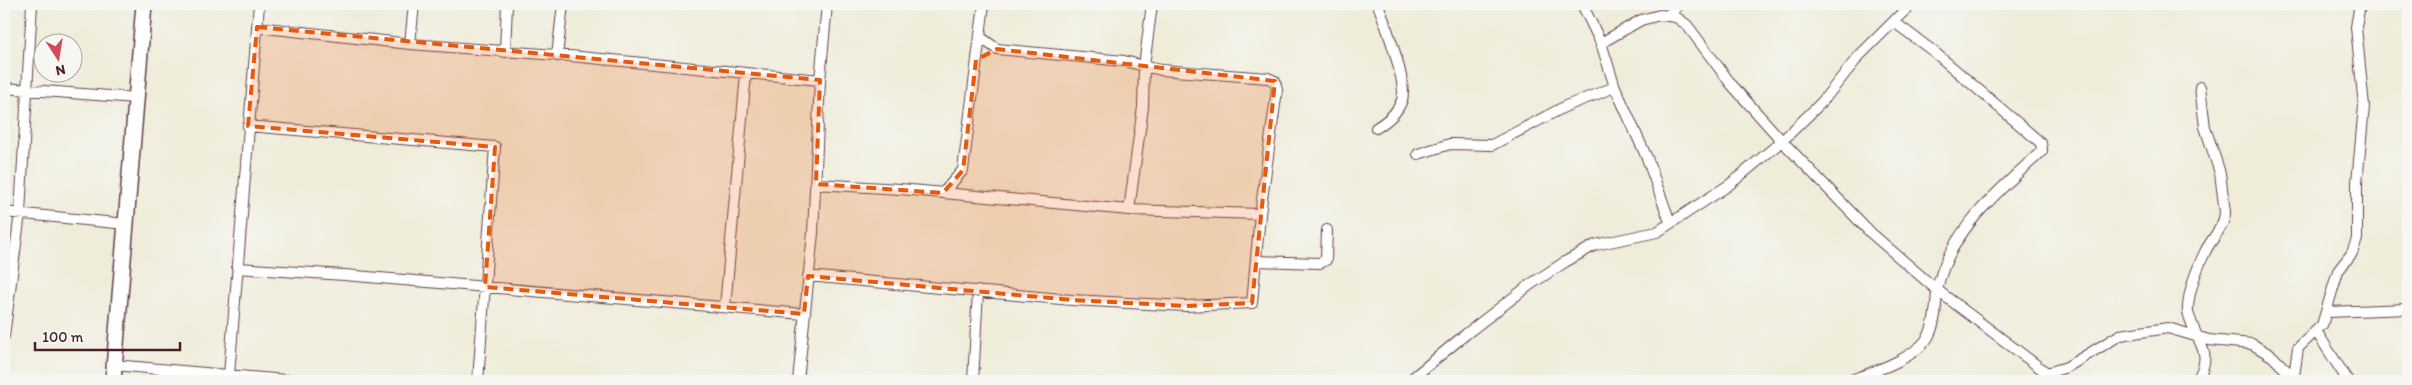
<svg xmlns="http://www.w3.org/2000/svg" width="2412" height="385" viewBox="0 0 2412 385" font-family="Itim,sans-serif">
<rect width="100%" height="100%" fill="#f6f6f2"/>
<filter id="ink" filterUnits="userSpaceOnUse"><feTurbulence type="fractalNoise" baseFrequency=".02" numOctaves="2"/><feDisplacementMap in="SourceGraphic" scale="10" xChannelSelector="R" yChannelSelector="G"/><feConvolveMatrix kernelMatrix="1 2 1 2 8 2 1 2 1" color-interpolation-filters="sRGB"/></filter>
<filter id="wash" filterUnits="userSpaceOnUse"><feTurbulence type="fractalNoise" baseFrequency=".0096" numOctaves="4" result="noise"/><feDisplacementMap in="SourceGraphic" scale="20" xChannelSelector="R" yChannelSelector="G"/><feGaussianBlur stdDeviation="1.12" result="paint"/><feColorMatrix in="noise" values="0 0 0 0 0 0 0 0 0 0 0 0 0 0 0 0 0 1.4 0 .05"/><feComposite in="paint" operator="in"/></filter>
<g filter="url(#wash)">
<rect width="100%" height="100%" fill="#efecd9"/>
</g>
<g filter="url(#ink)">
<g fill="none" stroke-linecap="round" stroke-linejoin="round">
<g stroke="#633e45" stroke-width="12">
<path id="street" d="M1582 4 1601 43 1615 87 1647 158 1670 222
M1668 15 1680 4
M1894 22 1933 51 2041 143 2042 151C1999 191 1949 230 1937 290L2047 373 2067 367 2120 335 2168 328 2209 340 2252 344 2272 356 2297 381
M257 27 410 44 570 56 820 80
M1601 43 1641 20 1660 15 1676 17 1687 25 1731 84 1782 141 1822 102 1859 56 1911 4
M410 44 414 4
M505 52 507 4
M557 56 563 4
M4 88 136 98
M248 126 495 147 478 381
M1376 128C1386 122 1398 112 1402 100 1408 82 1385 24 1378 4
M1418 154 1450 144 1492 145 1566 106 1615 87
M816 184 900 189 1129 210 1260 214
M943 193 963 170 984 4
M1129 210 1143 107 1144 66 1152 4
M4 212 126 224
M1256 261 1320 263 1326 260 1327 230
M237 268 344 275 804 314
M808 276 1072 300 1186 306 1252 303 1260 214 1277 90 1275 81 1268 78 1161 70 1124 61 997 49 980 37
M725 307 746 74
M2327 312 2408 309
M2316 331 2348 381
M4 336 20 213 32 4
M114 365 297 381
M229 375 259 4
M2294 376 2298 348 2322 325 2338 271 2352 253 2357 239V183L2364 106 2356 27 2360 4
M4 381H7
M798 381 813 233 820 80 827 4
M973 381 978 291
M1409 381 1466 334 1531 284 1565 262 1595 245 1657 232 1729 185 1782 141 1871 233 1937 290C1936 304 1936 320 1930 333 1921 357 1871 373 1848 381
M2197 381C2213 351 2200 349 2191 321 2189 316 2187 312 2188 307 2189 288 2197 269 2205 252 2211 239 2225 227 2225 212L2220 173 2205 127 2200 87"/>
</g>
<g stroke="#633e45" stroke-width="18">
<path id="secondary" d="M113 381 144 4"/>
</g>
<use href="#street" stroke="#fff" stroke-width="10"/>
<use href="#secondary" stroke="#fff" stroke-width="15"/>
</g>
</g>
<path fill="#e8590c" fill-opacity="0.2" stroke="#e8590c" stroke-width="4" stroke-dasharray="10 6" stroke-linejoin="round" d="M257 27 820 80 816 184 943 193 963 170 976 60 997 49 1275 81 1252 303 1186 306 1072 300 808 276 804 314 485 287 495 147 248 126Z"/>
<rect width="2412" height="385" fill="none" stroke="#f6f6f2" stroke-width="20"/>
<g transform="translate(58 58) rotate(168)"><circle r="24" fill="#f6f6f2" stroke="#b1a0a2"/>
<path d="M0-4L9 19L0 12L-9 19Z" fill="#d1495b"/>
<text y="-8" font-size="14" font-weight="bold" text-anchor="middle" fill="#4a1f2b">N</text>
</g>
<path d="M35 342v8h145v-8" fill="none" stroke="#4a1f2b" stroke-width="2.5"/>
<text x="42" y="342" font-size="15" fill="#4a1f2b" stroke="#f6f6f2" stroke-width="4" paint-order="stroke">100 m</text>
</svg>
